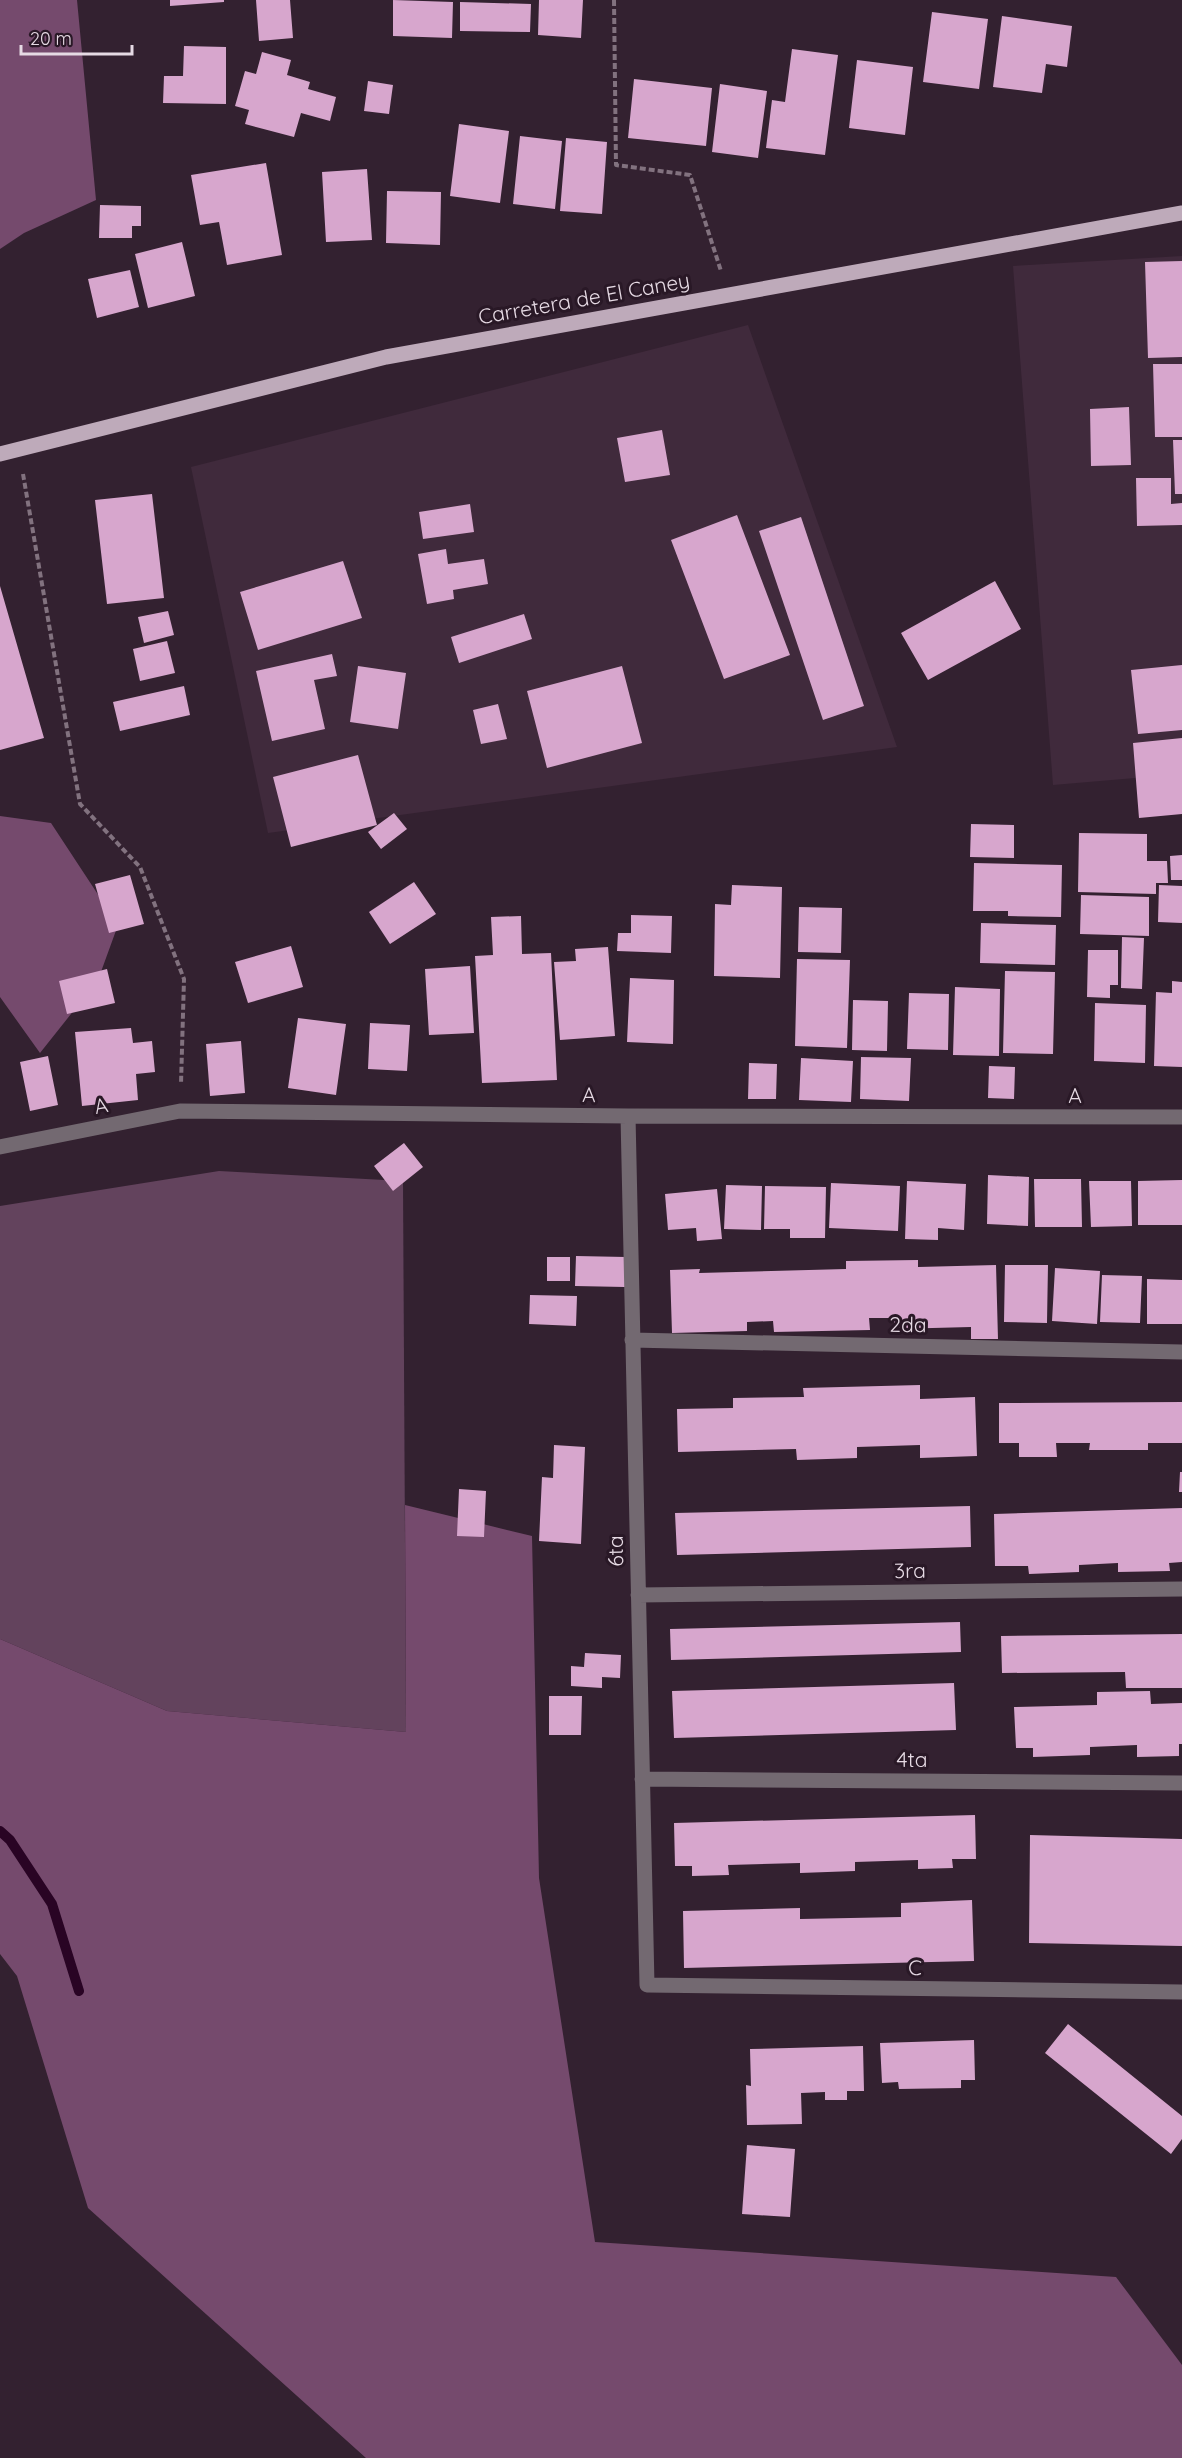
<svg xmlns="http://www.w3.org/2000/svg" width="1182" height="2458" viewBox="0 0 1182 2458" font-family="Quicksand,sans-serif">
<rect width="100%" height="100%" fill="#332130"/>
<path fill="#402a3c" d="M1182 256V774L1053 785 1013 266Z
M748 325 897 747 268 833 191 467Z"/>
<path fill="#63435d" d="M219 1171 403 1181 406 1732 167 1711 0 1639V1206Z"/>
<path fill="#754a6d" d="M0 0H77L96 200 24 233 0 249Z
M0 816 51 823 118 925 98 980 40 1053 0 997Z
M405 1505 532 1536 539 1878 595 2242 1116 2277 1182 2365V2458H366L88 2208 17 1976 0 1954V1639L167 1711 406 1732Z"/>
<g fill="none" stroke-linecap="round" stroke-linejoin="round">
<path stroke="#290424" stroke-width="10" d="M0 1831 10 1840 52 1904 79 1991"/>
</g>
<path fill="#d7a6cd" d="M170 0H224V2L170 6Z
M256 0H290L293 38 259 41Z
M393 0 453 2 452 38 393 36Z
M539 0H583L581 38 538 35Z
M460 2 531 4 530 32 460 31Z
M932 12 988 19 979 89 923 82Z
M1002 16 1072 26 1067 67 1046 64 1042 93 993 87Z
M184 46 226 47V104L163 103 164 76H183Z
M792 49 838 55 825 155 766 148 772 100 785 102Z
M262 52 291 60 287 75 310 82 308 89 336 97 330 121 301 113 294 137 245 124 249 110 235 106 245 71 256 74Z
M857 60 913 67 905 135 849 128Z
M634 79 712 88 706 146 628 138Z
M368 81 393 85 389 114 364 111Z
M720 84 767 91 758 158 712 152Z
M459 124 509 131 500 203 450 196Z
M520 136 562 141 555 209 513 204Z
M566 138 607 142 602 214 560 211Z
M266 163 282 255 227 265 219 222 200 225 191 175Z
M367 169 372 240 326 242 322 172Z
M387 191 441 192 440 245 386 243Z
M100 205 141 206V226H132V238H99Z
M182 242 195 296 148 308 135 254Z
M1182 261V357L1148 358 1145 262Z
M130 270 139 307 97 318 88 279Z
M1153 364H1182V437H1155Z
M1129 407 1131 465 1091 466 1090 409Z
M662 430 670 475 625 482 617 438Z
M1173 440H1182V494H1175Z
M1136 478H1171V504L1182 503V525L1137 526Z
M152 494 164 598 107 604 95 500Z
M470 504 474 532 423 539 419 512Z
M737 515 790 655 724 679 671 540Z
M801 517 864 706 823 720 759 531Z
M446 549 448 564 484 559 488 584 453 590 454 599 427 604 418 554Z
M343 561 362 618 258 650 240 592Z
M995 581 1021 629 928 680 901 633Z
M0 586 44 738 0 750Z
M168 611 174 635 144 643 138 617Z
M524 614 532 639 459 663 451 637Z
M167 641 175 673 140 681 133 649Z
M332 654 337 676 314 680 325 729 272 741 256 671Z
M1182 665V730L1138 734 1131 670Z
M358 666 406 673 398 729 350 722Z
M622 666 642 743 547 768 527 691Z
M184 686 190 715 120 731 113 702Z
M498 704 507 739 481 744 473 710Z
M1182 738V814L1139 818 1133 743Z
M358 755 377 825 291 847 273 777Z
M394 813 407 829 381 849 368 832Z
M971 824 1014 825V858L970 857Z
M1079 833 1147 834V861H1167L1168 883H1156V894L1078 892Z
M1182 855V880H1171L1170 856Z
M974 863 1062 865 1061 917 1008 916V911H973Z
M130 875 144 924 109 933 95 884Z
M414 882 436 914 390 944 369 912Z
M732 885 782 887 780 978 714 976 715 904 731 905Z
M1159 885 1182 886V923L1158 922Z
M1081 895 1149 897V936L1080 934Z
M799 907 842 908 841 953 798 952Z
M631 915 672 916 671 953 617 951 618 933H631Z
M521 916 522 954 551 953 557 1080 482 1083 475 956 493 955 491 917Z
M981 923 1056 925 1055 965 980 963Z
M1122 937 1144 938 1142 989 1121 988Z
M291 946 303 987 248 1003 235 962Z
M608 947 615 1036 560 1040 554 962 576 961 575 949Z
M1088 950H1118V985H1110V998L1087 997Z
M797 959 850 960 847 1048 795 1046Z
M470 966 474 1033 429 1035 425 969Z
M107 969 115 1003 67 1014 59 981Z
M1005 971 1055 972 1053 1054 1003 1053Z
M630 978 674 980 673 1044 627 1042Z
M1172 981 1182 982V1067L1154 1066 1156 992 1172 993Z
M955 987 1000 989 999 1056 953 1055Z
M909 993 949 994 948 1050 907 1049Z
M853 1000 888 1001 887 1051 852 1050Z
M1095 1003 1146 1005 1145 1063 1094 1061Z
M298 1018 346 1024 336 1095 288 1088Z
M370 1023 410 1025 407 1071 368 1069Z
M131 1028 133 1043 152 1041 155 1072 136 1074 138 1100 82 1106 75 1032Z
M241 1041 245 1093 210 1096 206 1044Z
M48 1056 58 1105 30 1111 20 1062Z
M861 1057 911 1058 909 1101 860 1099Z
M801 1058 853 1061 851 1102 799 1100Z
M749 1063 777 1064 776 1099H748Z
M989 1066 1015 1067 1014 1099 988 1098Z
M404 1143 423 1167 393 1191 374 1166Z
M988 1175 1029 1177 1028 1226 987 1224Z
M1034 1179H1081L1082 1227H1035Z
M1182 1180V1225H1138V1181Z
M907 1181 966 1184 964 1230 938 1228V1240L905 1239Z
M1089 1181H1131L1132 1226 1091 1227Z
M831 1183 900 1186 898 1231 829 1228Z
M726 1185 762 1186 761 1230 724 1229Z
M765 1186 826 1187 825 1238H790V1229H764Z
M717 1189 722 1239 697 1241 696 1228 668 1230 665 1194Z
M576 1256 626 1257 625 1287 575 1286Z
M547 1257H570V1281H547Z
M918 1260V1267L996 1265 998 1339H971V1327L894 1329V1318H869L870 1330 774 1332 773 1321 747 1322V1331L672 1333 670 1270 700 1269 699 1273 846 1269V1261Z
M1005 1265H1048L1047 1323 1004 1322Z
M1055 1268 1100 1271 1097 1324 1052 1321Z
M1102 1275 1142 1276 1140 1323 1100 1322Z
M1147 1279 1182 1280V1324H1147Z
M530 1295 577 1296 576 1326 529 1324Z
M920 1385V1399L975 1397 977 1456 920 1458V1445L857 1447V1458L797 1460 796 1449 678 1452 677 1409 733 1408V1398L804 1397 803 1388Z
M1182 1402V1443H1148V1450H1089L1090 1443H1056L1057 1457H1019V1443H999V1403Z
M554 1445 585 1447 581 1544 539 1541 542 1477 553 1478Z
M1180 1472H1182V1492H1179Z
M459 1489 486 1491 484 1537 457 1536Z
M970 1506 971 1547 677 1555 675 1513Z
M1182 1508V1562L1169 1563 1170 1571 1118 1572V1563L1079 1565V1572L1029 1574 1028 1566H995L994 1514Z
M960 1622 961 1652 671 1660 670 1629Z
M1182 1634V1688H1126L1125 1672 1002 1673 1001 1636Z
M585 1653 621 1655 620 1678 602 1677V1688L571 1686V1666L584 1667Z
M954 1683 956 1730 674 1738 672 1691Z
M1150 1691 1151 1704 1182 1703V1744H1179V1756L1137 1757V1745L1090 1747V1755L1033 1757V1748H1016L1014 1707 1097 1705V1692Z
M549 1696H582L581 1735H549Z
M975 1815 976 1859H952L953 1868 918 1869V1860L855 1862V1871L800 1873V1863L728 1865 729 1875 692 1876V1866H675L674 1823Z
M1030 1835 1182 1839V1946L1029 1943Z
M972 1900 974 1961 684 1968 683 1911 800 1908V1919L901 1917V1903Z
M1068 2024 1182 2116V2139L1171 2154 1045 2053Z
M974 2040 975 2080H961V2088L899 2089 898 2082 882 2083 880 2043Z
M863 2046 864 2091H847V2100H825V2092L801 2093 802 2124 747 2125 746 2085 751 2086 750 2049Z
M747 2145 795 2149 790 2217 742 2214Z"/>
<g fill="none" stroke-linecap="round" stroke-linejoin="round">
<path stroke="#82727f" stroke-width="4" stroke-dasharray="6 3" stroke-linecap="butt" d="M614 0 616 165 690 175 721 271
M23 474 80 804 140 867 184 979 181 1084"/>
<path stroke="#736971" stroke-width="15" d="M628 1116 647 1985 1182 1992
M0 1147 180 1111 628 1116 1182 1117
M632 1340 1182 1352
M638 1595 1182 1589
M642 1779 1182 1783"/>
<path stroke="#beaaba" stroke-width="15" d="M0 454 386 357 1182 213"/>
</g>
<g text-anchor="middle" stroke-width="6" stroke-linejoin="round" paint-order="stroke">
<g font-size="21" fill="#e6dae4" stroke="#291826">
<text transform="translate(584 299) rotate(-10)" y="7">Carretera de El Caney</text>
<text transform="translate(589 1095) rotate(1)" y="7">A</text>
<text x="1075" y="1103">A</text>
<text transform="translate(101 1106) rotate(-11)" y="7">A</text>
<text transform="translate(908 1325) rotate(1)" y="7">2da</text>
<text transform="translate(616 1551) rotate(-91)" y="7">6ta</text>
<text transform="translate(910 1571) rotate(-1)" y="7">3ra</text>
<text x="912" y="1767">4ta</text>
<text transform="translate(915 1968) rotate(1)" y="7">C</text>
</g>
</g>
<path d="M21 45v9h111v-9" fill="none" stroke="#e6dae4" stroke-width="3"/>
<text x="30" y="45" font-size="18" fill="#e6dae4" stroke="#291826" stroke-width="4.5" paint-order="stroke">20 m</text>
</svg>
